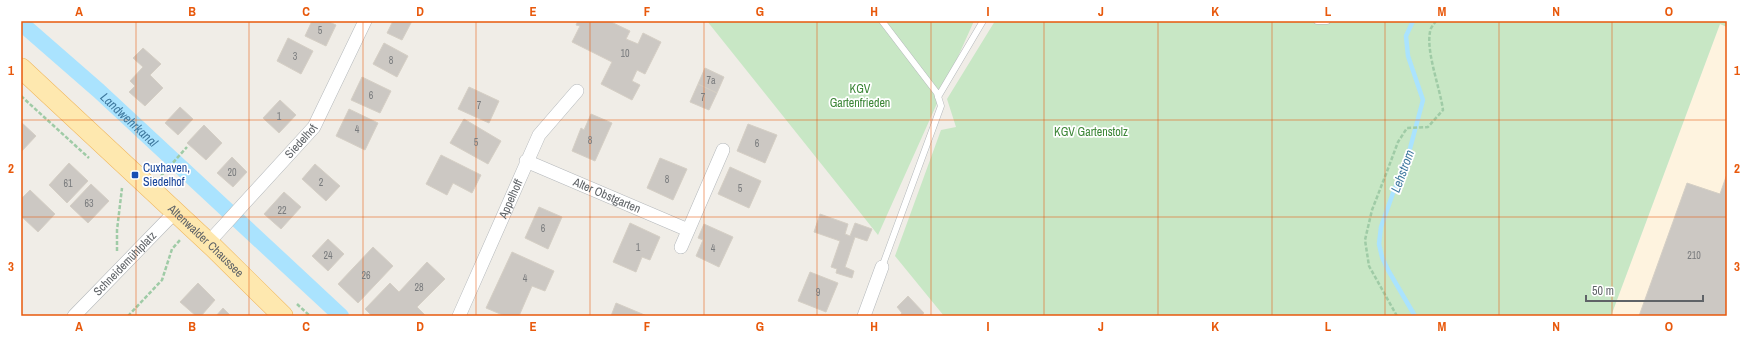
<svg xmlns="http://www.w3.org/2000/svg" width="1748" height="337" viewBox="0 0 1748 337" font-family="'Archivo Narrow',sans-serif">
<rect width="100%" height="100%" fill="#f0ede7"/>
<path fill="#fef3df" d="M1720 24 1727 27V316H1611Z"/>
<path fill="#c8e7c5" d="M707 21H974L878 235Z
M995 21H1727V27L1720 24 1611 316H944L895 256 941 130 956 127 947 99Z"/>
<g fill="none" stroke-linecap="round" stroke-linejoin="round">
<path stroke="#aae3fe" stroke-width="4.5" d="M1413 21 1406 36 1408 56 1423 100 1408 156 1393 193 1381 227 1379 244 1382 257 1388 270 1415 316"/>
<path stroke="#aae3fe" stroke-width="16" id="s1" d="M21 23 99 91 341 316"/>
</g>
<path fill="#ccc8c3" stroke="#d5cfc5" d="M312 21H327L336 25 326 46 305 36Z
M393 21H412L402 40 387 33Z
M578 21H609L630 31 626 39 638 44 643 33 661 42 645 74 637 70 632 81 640 85 632 100 601 84 612 62 572 42 580 26 576 25Z
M288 38 313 51 301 74 277 61Z
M384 43 408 56 397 77 373 64Z
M143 48 161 64 150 75 163 88 145 106 129 92 135 86 130 81 143 67 133 58Z
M705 68 724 77 717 93 698 84Z
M362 77 391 91 380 113 351 100Z
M698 84 717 93 709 110 690 102Z
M469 87 499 101 489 123 458 109Z
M280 100 296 115 279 133 263 118Z
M180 107 193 119 178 135 165 123Z
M349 109 378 123 365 150 336 136Z
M591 114 612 123 595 161 572 151 581 128 584 130Z
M464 119 501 141 488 164 450 143Z
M21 122 36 136 21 152Z
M748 124 777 135 765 163 737 151Z
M204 125 222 143 206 160 187 143Z
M441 155 481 175 472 193 453 183 447 195 426 184Z
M232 157 247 172 233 187 217 173Z
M660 158 687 169 673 200 647 188Z
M69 163 88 181 67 203 49 185Z
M315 164 340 186 326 201 302 179Z
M730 167 761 181 749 208 718 194Z
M1727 174V316H1639L1687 183 1720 194Z
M91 184 109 201 88 223 70 206Z
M30 190 55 214 38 232 21 216V199Z
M284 192 301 207 281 229 264 214Z
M539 207 562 217 548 249 525 238Z
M820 214 848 224 845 234 850 236 855 223 872 229 867 241 855 237 845 267 854 271 852 278 836 273 837 269 831 267 840 241 814 232Z
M630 223 660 237 650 260 642 257 636 272 613 262Z
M704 224 733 237 719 267 696 256 703 240 698 238Z
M328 239 344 254 328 271 312 256Z
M373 247 393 266 358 303 338 284Z
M512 252 554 271 545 291 532 286 519 316H505L486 308Z
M427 262 445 279 417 307 426 316H372L365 309 390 283 399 292Z
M810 272 838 283 826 312 798 301Z
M198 283 215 300 201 316H196L180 302Z
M908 296 924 313 921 316H899L902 313 897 307Z
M616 303 647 316H611Z
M223 308 231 316H216Z"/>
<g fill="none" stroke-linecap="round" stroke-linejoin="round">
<g stroke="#b4b8bb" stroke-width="7">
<path id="lane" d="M1317 21H1327
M938 97 983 21
M882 267 941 106 937 93 882 21"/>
</g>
<g stroke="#b4b8bb" stroke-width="14">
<g id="street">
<path id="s2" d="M526 161 688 230"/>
<path id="s3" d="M208 243 314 127 365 21"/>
<path d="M681 247 723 150"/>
<path id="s4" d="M74 316 175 212"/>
<path id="s5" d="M459 316 539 135 577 91"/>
<path d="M864 316 882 267"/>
</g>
</g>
<g stroke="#f0b860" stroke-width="21">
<g id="primary">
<path id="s6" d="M21 68 213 247 283 316"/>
</g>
</g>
<path stroke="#9fcba6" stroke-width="2.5" stroke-dasharray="4 2" stroke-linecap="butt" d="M21 96 89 158
M161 176 187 147
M117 251V230L122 188
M297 304 310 316
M128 316 162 280 172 249 180 240
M1397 316 1369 266 1365 240 1372 210 1386 174 1398 142 1407 128 1428 127 1443 110C1440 88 1426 52 1430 32 1430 28 1434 24 1436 21"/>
<use href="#lane" stroke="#fff" stroke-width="6"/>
<use href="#street" stroke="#fff" stroke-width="13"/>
<use href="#primary" stroke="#fee8af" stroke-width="20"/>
</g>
<path fill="none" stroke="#e8590c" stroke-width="1" stroke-opacity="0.55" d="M136 21V316M249 21V316M363 21V316M476 21V316M590 21V316M704 21V316M817 21V316M931 21V316M1044 21V316M1158 21V316M1272 21V316M1385 21V316M1499 21V316M1612 21V316M21 120H1727M21 217H1727"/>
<rect fill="#1a4fb4" stroke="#fff" stroke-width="1.5" x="131" y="171" width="8" height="8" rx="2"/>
<g text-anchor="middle" stroke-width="3.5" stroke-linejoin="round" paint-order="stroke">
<g font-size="10" fill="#7a7c7e">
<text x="320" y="34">5</text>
<text x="625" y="57">10</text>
<text x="295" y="60">3</text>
<text x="391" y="64">8</text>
<text x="711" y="84">7a</text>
<text x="371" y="99">6</text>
<text x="703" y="101">7</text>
<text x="479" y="109">7</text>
<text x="279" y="120">1</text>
<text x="357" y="133">4</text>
<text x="590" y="144">8</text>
<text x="476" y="146">5</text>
<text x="757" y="147">6</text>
<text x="232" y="176">20</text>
<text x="667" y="183">8</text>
<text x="321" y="186">2</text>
<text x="68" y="187">61</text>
<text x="740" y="192">5</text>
<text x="89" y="207">63</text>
<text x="282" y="214">22</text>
<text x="543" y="232">6</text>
<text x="638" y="251">1</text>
<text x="713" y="252">4</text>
<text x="328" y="259">24</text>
<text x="1694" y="259">210</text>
<text x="366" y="279">26</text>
<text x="525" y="282">4</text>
<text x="419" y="291">28</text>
<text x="818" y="296">9</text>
</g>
<g font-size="12" fill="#3c8637" stroke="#fff">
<text x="860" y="93">KGV<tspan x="860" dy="14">Gartenfrieden</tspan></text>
<text x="1091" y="136">KGV Gartenstolz</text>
</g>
<g font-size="12" fill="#5f6367" stroke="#fff">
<text dy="4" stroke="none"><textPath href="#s3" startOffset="138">Siedelhof</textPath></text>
<text dy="4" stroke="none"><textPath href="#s2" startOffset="88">Alter Obstgarten</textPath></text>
<text dy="4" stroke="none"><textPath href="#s5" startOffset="128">Appelhoff</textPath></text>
<text dy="4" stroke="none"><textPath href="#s6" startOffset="253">Altenwalder Chaussee</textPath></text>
<text dy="4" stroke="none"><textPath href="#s4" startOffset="73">Schneidemühlplatz</textPath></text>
</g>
<g font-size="12" fill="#164399" stroke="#fff" text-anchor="start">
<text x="143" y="172">Cuxhaven,<tspan x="143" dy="14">Siedelhof</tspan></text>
</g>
<g font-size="13" font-style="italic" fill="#3f799f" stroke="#fff">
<text dy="5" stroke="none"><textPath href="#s1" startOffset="145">Landwehrkanal</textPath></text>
<text transform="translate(1402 171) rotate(-70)" y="5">Lehstrom</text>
</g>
</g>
<rect width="1748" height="337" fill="none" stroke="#ffffff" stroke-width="44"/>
<path d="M1586 295v6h117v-6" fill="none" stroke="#5f6367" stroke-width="2"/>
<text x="1592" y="295" font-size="12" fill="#5f6367" stroke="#ffffff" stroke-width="3" paint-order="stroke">50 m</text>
<rect x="22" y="22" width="1704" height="293" fill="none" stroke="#e8590c" stroke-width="1.5"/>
<g font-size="13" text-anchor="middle" font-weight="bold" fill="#e8590c">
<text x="79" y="16">A</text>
<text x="192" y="16">B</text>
<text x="306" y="16">C</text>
<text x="420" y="16">D</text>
<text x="533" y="16">E</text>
<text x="647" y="16">F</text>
<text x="760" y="16">G</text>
<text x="874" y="16">H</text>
<text x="988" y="16">I</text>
<text x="1101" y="16">J</text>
<text x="1215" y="16">K</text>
<text x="1328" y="16">L</text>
<text x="1442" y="16">M</text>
<text x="1556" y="16">N</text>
<text x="1669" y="16">O</text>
<text x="11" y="75">1</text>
<text x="1737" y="75">1</text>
<text x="11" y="173">2</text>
<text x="1737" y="173">2</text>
<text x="11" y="271">3</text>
<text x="1737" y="271">3</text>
<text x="79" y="331">A</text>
<text x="192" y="331">B</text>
<text x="306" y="331">C</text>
<text x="420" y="331">D</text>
<text x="533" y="331">E</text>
<text x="647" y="331">F</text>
<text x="760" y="331">G</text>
<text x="874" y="331">H</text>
<text x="988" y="331">I</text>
<text x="1101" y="331">J</text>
<text x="1215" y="331">K</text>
<text x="1328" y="331">L</text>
<text x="1442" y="331">M</text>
<text x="1556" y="331">N</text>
<text x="1669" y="331">O</text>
</g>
</svg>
